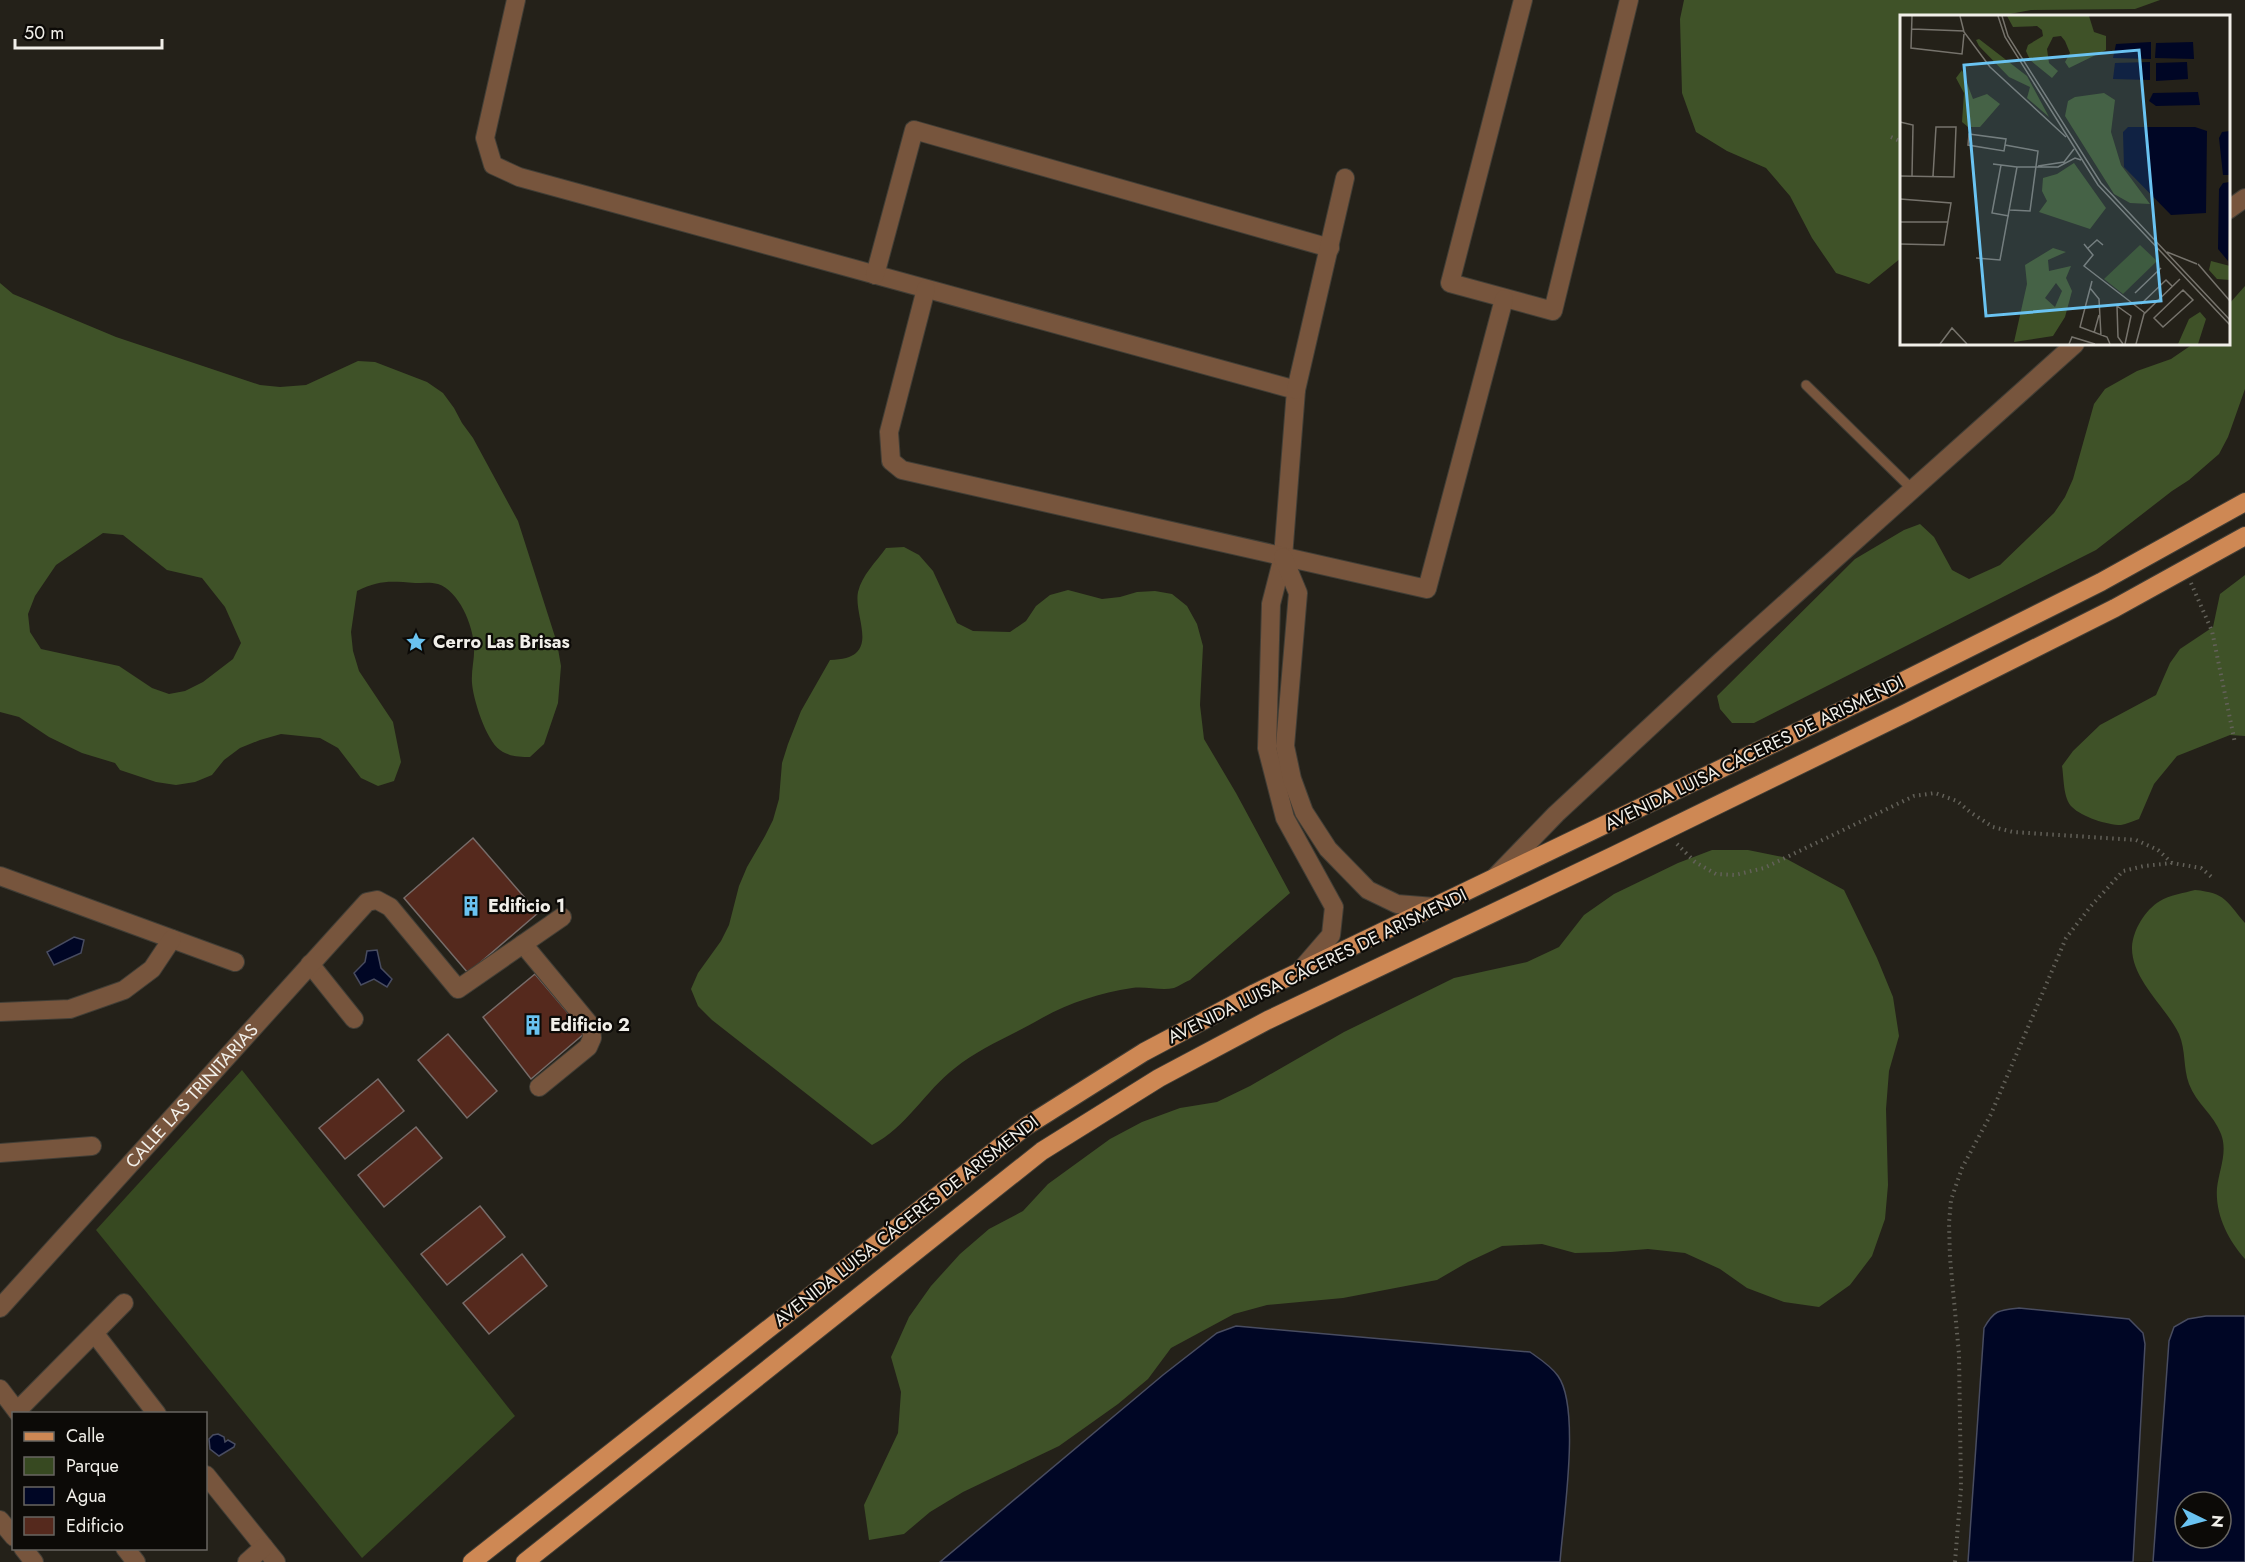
<svg xmlns="http://www.w3.org/2000/svg" width="2245" height="1562" viewBox="0 0 2245 1562" font-family="Jost,sans-serif">
<rect width="100%" height="100%" fill="#242119"/>
<path fill="#374921" d="M242 1070 515 1416 362 1558 96 1230Z"/>
<path fill="#3f5228" fill-rule="evenodd" d="M1684 0H2160L2135 9 2031 10 1999 16H1902L1901 258 1869 284 1836 273 1812 238 1790 196 1766 168 1727 151 1696 132 1682 93 1680 19Z
M0 283 13 294 116 337 260 385 280 387 306 385 358 361 375 362 427 382 443 393 454 408 462 423 473 438 518 521 557 643 561 666 558 703 544 744 530 757C519 757 510 757 500 750 486 740 473 699 472 683 471 670 475 658 474 646 473 625 459 591 438 584 431 582 422 583 415 583 390 581 379 580 357 591L351 632 353 651 359 671 393 722 401 762 394 781 378 786 361 778 338 748 320 738 281 734 260 740 240 748 224 760 212 775 195 782 176 785 156 782 120 770 115 763 82 753 49 737 19 717 0 712ZM103 533 123 535 167 570 202 578 225 607 241 643 233 659 203 682 185 691 169 694 152 688 119 666 41 649 30 632 28 614 35 596 56 565Z
M2245 286V389L2228 437 2219 454 2189 480 2172 491 2096 550 1754 723H1732L1720 709 1717 696 1855 559 1904 530 1920 524 1934 537 1952 570 1969 579 2000 565 2054 513 2065 497 2073 479 2094 404 2105 389 2137 371 2171 359 2193 344H2228L2229 304Z
M904 547 919 555 933 571 957 623 973 631 1010 632 1026 621 1036 606 1050 595 1068 590 1102 599 1120 597 1137 592 1155 591 1172 594 1187 606 1197 624 1203 646 1200 705 1204 739 1236 793 1290 893 1190 980C1185 982 1179 986 1174 988 1161 991 1146 986 1132 988 1100 993 1071 1002 1042 1018 1015 1034 979 1048 955 1068 925 1091 906 1128 872 1145L712 1020 698 1006 691 989 698 973 721 941 729 925 739 886 747 867 765 836 773 820 779 799 782 763 788 744 801 711 830 660C884 659 853 618 858 592 862 575 876 562 886 548Z
M2245 575V736L2230 735 2177 756 2154 784 2139 819C2133 821 2126 824 2121 825 2107 825 2082 817 2072 807 2063 798 2064 778 2062 766L2073 751 2100 725 2156 695 2170 663 2180 649 2213 627 2220 594Z
M1712 850H1748L1783 857 1844 890 1877 958 1893 997 1899 1036 1889 1071 1886 1109 1888 1185 1885 1219 1872 1256 1850 1285 1819 1307 1784 1302 1747 1288 1720 1269 1685 1253 1648 1249 1611 1252 1575 1253 1542 1244 1502 1246 1468 1262 1437 1280 1343 1298 1267 1305 1234 1314 1171 1348 1148 1379 1118 1404 1059 1446 963 1492 930 1512 904 1534 869 1540 864 1505 898 1433 901 1392 891 1357 909 1317 931 1286 960 1254 989 1229 1023 1211 1048 1184 1110 1139 1142 1122 1180 1108 1217 1102 1250 1086 1344 1032 1454 978 1527 962 1559 947 1584 915 1614 894 1678 863Z
M2195 890C2226 893 2226 901 2245 923V1259C2228 1240 2215 1214 2217 1188 2219 1170 2228 1152 2221 1134 2214 1115 2196 1103 2189 1084 2183 1067 2186 1051 2179 1034 2166 1007 2131 979 2132 947 2133 930 2145 910 2160 901 2169 895 2184 893 2195 890Z"/>
<path fill="#000625" stroke="#484c60" stroke-width="1.5" fill-rule="evenodd" d="M74 937 84 940 81 953 54 965 47 952Z
M377 950 381 968 392 979 387 987 374 979 361 985 354 973 365 962 367 951Z
M2019 1308 2129 1319 2143 1333 2145 1344 2133 1562H1968L1984 1328C1994 1310 1999 1310 2019 1308Z
M2206 1316H2245V1562H2153L2169 1341 2174 1327 2188 1319ZM2185 1502H2221V1538H2185Z
M1236 1326 1530 1352C1540 1359 1551 1366 1558 1376 1581 1408 1563 1520 1560 1562H940L1163 1375 1217 1333Z
M218 1434 224 1437 225 1442 228 1440 235 1444 234 1447 219 1456 210 1449 209 1439 213 1435Z"/>
<path fill="#55291d" stroke="#776c69" stroke-width="1.5" d="M473 838 538 913 468 973 404 898Z
M535 974 585 1033 531 1079 483 1017Z
M448 1034 497 1091 467 1118 418 1060Z
M378 1079 404 1111 345 1159 319 1128Z
M416 1127 442 1158 384 1207 358 1175Z
M480 1206 505 1237 447 1285 421 1254Z
M522 1254 547 1286 489 1334 463 1303Z"/>
<g fill="none" stroke-linecap="round" stroke-linejoin="round">
<g stroke="#413e36" stroke-width="11">
<path id="lane" d="M1806 385 1912 489"/>
</g>
<g stroke="#413e36" stroke-width="20">
<g id="street">
<path d="M516 0 485 138 493 165 519 177 1296 390 1283 557 1271 604 1267 748 1285 818 1334 907 1331 935 1299 972"/>
<path d="M1523 0 1450 283 1553 311 1629 0"/>
<path d="M2228 210 2245 198"/>
<path d="M875 275 914 130 1330 248"/>
<path d="M926 289 889 432 891 461 902 470 1427 589 1504 299"/>
<path d="M1296 390 1345 178"/>
<path d="M1283 557 1298 593 1285 746 1292 779 1304 812 1328 849 1368 890 1397 904 1434 907"/>
<path d="M0 876 235 962"/>
<path d="M1496 876 1556 814 1721 661 2075 344"/>
<path d="M523 944 591 1026 592 1038 588 1047 539 1087"/>
<path d="M310 964 354 1019"/>
<path d="M0 1012 70 1009 124 990 152 969 172 939"/>
<path d="M0 1153 92 1146"/>
<path id="s1" d="M0 1308 367 902 377 900 390 907 458 989 562 917"/>
<path d="M95 1334 157 1414"/>
<path d="M0 1389 19 1414"/>
<path d="M17 1411 124 1303"/>
<path d="M206 1475 276 1562"/>
<path d="M0 1520 14 1537"/>
<path d="M23 1548 34 1562"/>
<path d="M125 1548 136 1562"/>
<path d="M247 1562 264 1547"/>
</g>
</g>
<g stroke="#413e36" stroke-width="20">
<path id="primary" d="M472 1562 1025 1127 1144 1052 1255 993 1893 686 2101 582 2245 502
M525 1562 1042 1151 1159 1078 1268 1020 1615 855 1906 713 2115 608 2245 536"/>
</g>
<path stroke="#636159" stroke-width="4" stroke-dasharray="1.5 4.5" stroke-linecap="butt" d="M1891 137 1902 142
M2191 583 2212 631 2235 743
M1677 844 1695 862 1716 874 1735 875 1764 868 1914 796 1935 793 1957 801 1970 812 1993 827 2013 832 2136 840 2158 850 2172 863
M1955 1562 1961 1488 1959 1354 1950 1258 1949 1223 1951 1200 1962 1168 1991 1114 2066 938 2091 906 2123 871 2144 866 2172 863 2201 868 2214 879"/>
<use href="#lane" stroke="#77553d" stroke-width="9"/>
<use href="#street" stroke="#77553d" stroke-width="18"/>
<use href="#primary" stroke="#ce8854" stroke-width="18"/>
</g>
<defs>
<g id="sight-bare" transform="scale(1.62)"><path d="M0-6L1.8-2.2L6-1.7L2.9 1.2L3.7 5.4L0 3.3L-3.7 5.4L-2.9 1.2L-6-1.7L-1.8-2.2Z" fill="#6ac3f1" stroke="#0c0a07" stroke-width="2.5" paint-order="stroke"/></g>
<g id="building-bare" transform="scale(1.62)"><path d="M-4-6H4V6H1V3H-1V6H-4ZM-2.5-4.3h1.7v1.8h-1.7ZM.8-4.3h1.7v1.8H.8ZM-2.5-1h1.7V.8h-1.7ZM.8-1h1.7V.8H.8Z" fill="#6ac3f1" stroke="#0c0a07" stroke-width="2.5" paint-order="stroke"/></g>
</defs>
<g fill-rule="evenodd">
<use href="#sight-bare" x="416" y="642"/>
<use href="#building-bare" x="471" y="906"/>
<use href="#building-bare" x="533" y="1025"/>
</g>
<g text-anchor="middle" stroke-width="4.5" stroke-linejoin="round" paint-order="stroke">
<g font-size="18" font-weight="bold" fill="#f1efe9" stroke="#0c0a07" text-anchor="start">
<text x="433" y="648">Cerro Las Brisas</text>
<text x="488" y="912">Edificio 1</text>
<text x="550" y="1031">Edificio 2</text>
</g>
<g font-size="18" fill="#f1efe9" stroke="#0c0a07">
<text transform="translate(1754 753) rotate(-26)" y="6">AVENIDA LUISA CÁCERES DE ARISMENDI</text>
<text transform="translate(1317 966) rotate(-26)" y="6">AVENIDA LUISA CÁCERES DE ARISMENDI</text>
<text dy="6" stroke="none"><textPath href="#s1" startOffset="286">CALLE LAS TRINITARIAS</textPath></text>
<text transform="translate(906 1221) rotate(-38)" y="6">AVENIDA LUISA CÁCERES DE ARISMENDI</text>
</g>
</g>
<g transform="translate(1900 15)">
<rect width="330" height="330" fill="#242119"/>
<path d="M240 230 257 246 223 279 204 264Z" fill="#374921"/>
<path d="M107 1H189L194 17 206 21V35L169 53 165 47 170 38 165 26 161 21 153 22 147 34 149 48 158 56 152 63 130 45 126 36 128 30 143 21 142 15 137 11 113 12ZM79 24 127 61 149 102 127 83 130 72 109 62 79 31 76 25ZM62 55 73 84 87 79 100 89 80 112H68L62 107 64 78 56 63ZM204 78 215 85 211 117 221 150 250 189 230 188 214 179 165 101 168 86 175 82ZM174 148 206 193 190 214 139 197 147 186 142 176 143 163 157 159ZM153 233 166 237 148 245 149 256 171 251 166 263 172 276 165 302 153 321 114 327 127 269 125 250ZM156 268 162 276 155 292 145 283ZM311 246 330 251V265L317 264 309 255ZM300 297 306 304 298 329H278L289 304Z" fill="#3f5228" fill-rule="evenodd"/>
<path d="M251 27V44L213 43 216 29ZM293 27 294 44 255 43 256 28ZM250 47V65L213 64 215 48ZM256 48 287 47 288 64 256 66ZM298 77 300 90 256 91 249 86 253 78ZM228 112H295L307 116 306 198 271 200 224 152 223 117ZM330 116V160H323L319 123 322 117ZM323 168 330 167 328 246 318 234 319 174Z" fill="#000625"/>
<path fill="none" stroke="#76736c" stroke-width="1.5" d="M12 1 11 33 62 39 64 19M60 1 64 17 90 52 166 122M98 1 105 22 198 170 330 310M102 1 108 21 201 168 330 305M12 14 64 16M0 107 13 110 12 161M69 119 106 124 104 136 68 130ZM105 130 138 136 130 196 110 195M93 149 117 152M101 150 92 198 109 201M138 151 164 147 174 134M0 161 54 162 56 112H36L33 161M0 184 51 188 44 230 0 229M0 207H48M184 229 193 240 184 251 245 298M187 234 197 225 203 230M267 237 297 249M76 243 100 245 117 152H158L175 143 181 145M298 249 330 286M192 266 180 312 207 322 210 329M190 273 199 284 201 321M283 275 293 285 263 312 254 303ZM235 278 261 253M241 289 266 265 272 271M194 318 199 300M40 329 52 313 67 329M169 329 172 322 195 329M223 329 218 322 217 291 231 301 225 329M236 329 244 299 280 264"/>
<path fill="#6ac3f1" fill-opacity="0.15" stroke="#6ac3f1" stroke-width="3" d="M239 35 261 286 86 301 64 50Z"/>
<rect width="330" height="330" fill="none" stroke="#f1efe9" stroke-width="3"/>
</g>
<rect x="12" y="1412" width="195" height="138" fill="#0c0a07" stroke="#686661" stroke-width="1.5"/>
<rect x="24" y="1432" width="30" height="9" fill="#ce8854" stroke="#686661" stroke-width="1.5"/>
<text x="66" y="1442" font-size="18" fill="#f1efe9">Calle</text>
<rect x="24" y="1457" width="30" height="18" fill="#374921" stroke="#686661" stroke-width="1.5"/>
<text x="66" y="1472" font-size="18" fill="#f1efe9">Parque</text>
<rect x="24" y="1487" width="30" height="18" fill="#000625" stroke="#686661" stroke-width="1.5"/>
<text x="66" y="1502" font-size="18" fill="#f1efe9">Agua</text>
<rect x="24" y="1517" width="30" height="18" fill="#55291d" stroke="#686661" stroke-width="1.5"/>
<text x="66" y="1532" font-size="18" fill="#f1efe9">Edificio</text>
<g transform="translate(2203 1520) rotate(95)"><circle r="28" fill="#0c0a07" stroke="#686661" stroke-width="1.5"/>
<path d="M0-4.5L10 22L0 15L-10 22Z" fill="#6ac3f1"/>
<text y="-9" font-size="16" font-weight="bold" text-anchor="middle" fill="#f1efe9">N</text>
</g>
<path d="M15 39v9h147v-9" fill="none" stroke="#f1efe9" stroke-width="3"/>
<text x="24" y="39" font-size="18" fill="#f1efe9" stroke="#0c0a07" stroke-width="4.5" paint-order="stroke">50 m</text>
</svg>
